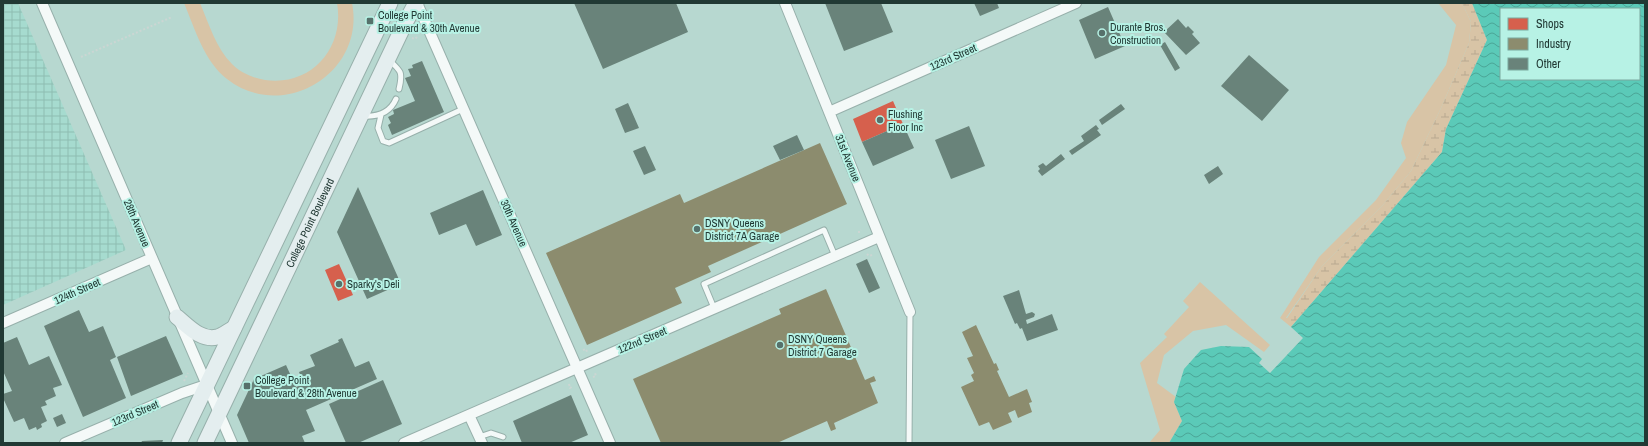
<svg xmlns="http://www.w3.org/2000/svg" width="1648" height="446" viewBox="0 0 1648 446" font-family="'Archivo Narrow',sans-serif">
<defs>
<pattern id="industrial-grid" width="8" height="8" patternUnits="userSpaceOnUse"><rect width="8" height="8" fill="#a6dbcf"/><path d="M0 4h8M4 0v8" fill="none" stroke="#8fbdb2"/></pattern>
<pattern id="wetland-marsh" width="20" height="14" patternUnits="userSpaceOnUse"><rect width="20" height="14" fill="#d8c4a6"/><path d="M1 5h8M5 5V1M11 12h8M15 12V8" fill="none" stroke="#b9a990"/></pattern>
<pattern id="water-waves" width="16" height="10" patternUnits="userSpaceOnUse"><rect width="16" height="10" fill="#5bcab8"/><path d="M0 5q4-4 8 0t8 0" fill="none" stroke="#4ba596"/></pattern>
</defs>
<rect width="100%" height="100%" fill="#b7d8d0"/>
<path fill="url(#industrial-grid)" d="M3 3H18L126 250 3 305Z"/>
<path fill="#d8c4a6" d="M184 3H200C209 24 216 48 232 64 241 73 253 78 265 80 311 87 345 48 337 3H352C366 73 283 123 227 79 204 61 195 29 184 3Z
M1438 3H1462L1471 22 1469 43 1441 108 1411 171 1382 206 1322 266 1286 318H1280L1319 257 1376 200 1406 158 1401 143 1407 122 1446 65 1456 25Z
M1200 282 1270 345 1264 352 1226 325 1193 331 1164 355 1157 383 1176 397 1174 402 1182 421 1169 443H1149L1160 430 1140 363 1167 337 1164 334 1189 307 1183 301Z"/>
<path fill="url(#wetland-marsh)" d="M1462 3H1472L1487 40 1446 129 1442 152 1291 327 1280 318H1287L1322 266 1382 206 1411 171 1441 108 1469 43 1471 22Z"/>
<path fill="url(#water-waves)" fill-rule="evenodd" d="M1472 3H1645V443H1169L1182 421 1174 402 1184 369 1201 350 1221 346 1249 347 1262 359 1259 363 1270 373 1303 338 1291 327 1442 152 1446 129 1487 40ZM1501 9H1639V79H1501Z"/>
<path fill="#d6604d" d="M893 101 903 124 862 142 853 119Z
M339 264 353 295 338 301 325 270Z"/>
<path fill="#8c8c6e" d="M820 143 847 204 708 266 711 272 675 288 682 303 587 345 546 253 680 194 684 203Z
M826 289 865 380 874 376 876 381 870 383 878 403 834 423 836 429 831 431 827 421 777 443H661L633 379 781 314 779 309Z
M976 325 994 364 996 363 999 370 997 371 1009 397 1027 389 1032 402 1029 403 1032 412 1018 418 1015 410 1008 413 1012 422 993 430 989 422 979 426 961 387 974 381 971 375 974 373 967 358 973 356 962 332Z"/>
<path fill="#69837a" d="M574 3H676L688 32 603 69Z
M825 3H881L893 32 844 51Z
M974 3H997L999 8 980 16Z
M1108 7 1125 46 1095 59 1079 20Z
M1178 19 1186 28 1188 26 1194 32 1192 34 1200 43 1186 55 1164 32Z
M1165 42 1180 68 1175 71 1160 45Z
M1249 55 1289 90 1262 121 1221 86Z
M422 61 444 112 392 135 388 125 391 123 388 117 394 114 393 110 415 101 405 78 411 76 408 69 413 68 412 65Z
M628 103 639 128 625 133 615 109Z
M1121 104 1125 109 1102 125 1099 120Z
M903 124 914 148 873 166 862 142Z
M1096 125 1099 129 1097 130 1101 135 1072 155 1069 151 1084 141 1081 136Z
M969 126 985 166 951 179 935 140Z
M797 135 804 150 780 160 773 146Z
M645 146 656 170 644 175 633 151Z
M1061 154 1065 159 1042 176 1038 171 1040 169 1038 166 1043 163 1046 166Z
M1218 166 1223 174 1209 184 1204 175Z
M358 187 401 284 367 299 337 232Z
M483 190 502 235 476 246 466 224 439 235 430 213Z
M867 259 880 288 869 293 856 264Z
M1019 290 1026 314 1032 312 1035 314 1034 317 1026 320 1027 324 1052 314 1058 330 1027 341 1022 328 1020 329 1017 323 1015 324 1003 296Z
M79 310 89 332 103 326 116 357 110 360 126 398 83 417 44 326Z
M166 336 183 374 131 396 117 357Z
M17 337 29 365 49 356 62 385 53 388 56 396 45 401 47 405 41 407 47 421 41 424 42 427 37 430 36 427 29 430 24 418 14 422 3 398V394L12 391 3 371V343Z
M342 338 355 367 369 361 377 379 306 410 315 431 302 436 305 443H249L237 415 254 379 286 365 296 387 304 384 299 372 315 366 310 355 339 342 338 340Z
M383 380 402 424 358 443H346L329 404Z
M571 395 588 435 569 443H522L513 421Z
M62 414 66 423 57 427 53 418Z
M163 440 162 443H141L142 441Z"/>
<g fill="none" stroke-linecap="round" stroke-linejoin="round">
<g stroke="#97b0ab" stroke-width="7">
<path id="service" d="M389 60C401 71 403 72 399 89
M381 115 378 128 383 141 389 143 463 109
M363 116C378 117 390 113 396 99
M714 308 704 284 824 230 835 256
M479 437 491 433 503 437
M909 443 910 312"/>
</g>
<g stroke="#97b0ab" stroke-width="12">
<path id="minor" d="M42 3 232 443
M417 3 610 443
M785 3 910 312
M829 112 1076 3
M3 323 152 258
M469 415 482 443
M65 443 182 393 206 385
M404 443 879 237"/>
</g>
<g stroke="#97b0ab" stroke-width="17">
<g id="secondary">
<path d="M177 317C188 326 201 341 217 337 222 336 228 331 234 328"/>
<path d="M179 443 390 3"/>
<path id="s1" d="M205 443 404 25 416 3"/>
</g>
</g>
<path stroke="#cbd6d3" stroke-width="2" stroke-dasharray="2 2" stroke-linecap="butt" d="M412 38 415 39 417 37
M81 57 172 17
M859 233V231L861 230
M867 254 869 256 872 255
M583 350 586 349 587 352
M593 377 596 376 595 373
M184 381 188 373
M569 384 570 388 573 386"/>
<use href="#service" stroke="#f4f9f8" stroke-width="5"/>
<use href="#minor" stroke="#f4f9f8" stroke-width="10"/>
<use href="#secondary" stroke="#e4eeef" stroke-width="15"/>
</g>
<g fill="#56716b" stroke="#b7f2e5" stroke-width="1.5">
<rect x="366" y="17" width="8" height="8" rx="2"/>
<circle cx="1102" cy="33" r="4"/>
<circle cx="880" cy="120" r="4"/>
<circle cx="697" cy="229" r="4"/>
<circle cx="339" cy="284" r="4"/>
<circle cx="780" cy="345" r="4"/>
<rect x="243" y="382" width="8" height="8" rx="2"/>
</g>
<g text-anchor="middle" stroke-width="4" stroke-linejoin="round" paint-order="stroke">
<g font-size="11" fill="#213934" stroke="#b7f2e5" text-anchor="start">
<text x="378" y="19">College Point<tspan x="378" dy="13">Boulevard &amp; 30th Avenue</tspan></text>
<text x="1110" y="31">Durante Bros.<tspan x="1110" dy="13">Construction</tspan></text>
<text x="888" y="118">Flushing<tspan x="888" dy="13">Floor Inc</tspan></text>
<text x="705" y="227">DSNY Queens<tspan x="705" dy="13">District 7A Garage</tspan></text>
<text x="347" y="288">Sparky's Deli</text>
<text x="788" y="343">DSNY Queens<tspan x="788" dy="13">District 7 Garage</tspan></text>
<text x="255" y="384">College Point<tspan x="255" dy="13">Boulevard &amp; 28th Avenue</tspan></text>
</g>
<g font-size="11" fill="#213934" stroke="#b7f2e5">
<text transform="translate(953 57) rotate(-24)" y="4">123rd Street</text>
<text transform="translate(848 158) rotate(68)" y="4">31st Avenue</text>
<text transform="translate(137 223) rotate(67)" y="4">28th Avenue</text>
<text dy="4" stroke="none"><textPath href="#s1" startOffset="244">College Point Boulevard</textPath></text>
<text transform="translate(514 223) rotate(66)" y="4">30th Avenue</text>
<text transform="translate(77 291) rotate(-24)" y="4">124th Street</text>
<text transform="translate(642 340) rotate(-23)" y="4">122nd Street</text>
<text transform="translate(135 413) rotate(-23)" y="4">123rd Street</text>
</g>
</g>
<rect width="1648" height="446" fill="none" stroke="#213934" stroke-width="8"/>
<rect x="1500" y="8" width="140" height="72" fill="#b7f2e5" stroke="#7ba89e"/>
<rect x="1508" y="18" width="20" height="12" fill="#d6604d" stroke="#7ba89e"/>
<text x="1536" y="28" font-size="12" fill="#213934">Shops</text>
<rect x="1508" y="38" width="20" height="12" fill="#8c8c6e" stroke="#7ba89e"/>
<text x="1536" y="48" font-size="12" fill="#213934">Industry</text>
<rect x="1508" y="58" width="20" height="12" fill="#69837a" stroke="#7ba89e"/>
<text x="1536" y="68" font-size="12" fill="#213934">Other</text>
</svg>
